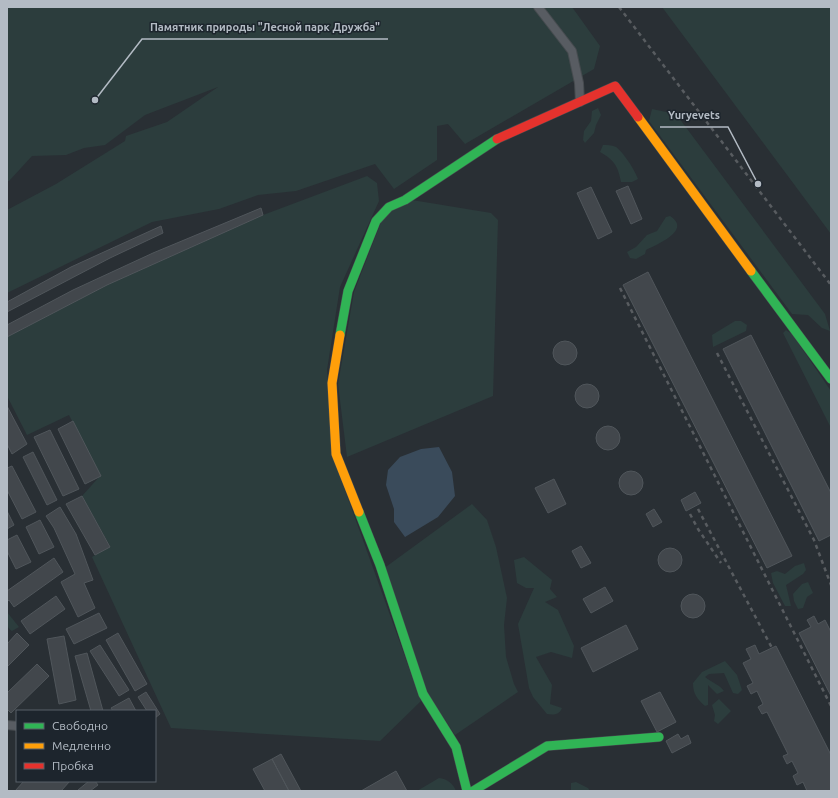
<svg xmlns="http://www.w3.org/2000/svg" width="838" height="798" viewBox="0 0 838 798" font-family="Ubuntu,sans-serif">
<rect width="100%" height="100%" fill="#292f34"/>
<path fill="#2c3d3d" d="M7 7H572L600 46 594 69 465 144 448 124 437 126V160L394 189 375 164 296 191 258 195 219 209 152 222 7 293V210L56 184 125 141 126 136 167 122 218 87 145 115 105 145 84 148 66 155 32 156 9 181H7Z
M662 7H831V234Z
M598 108 601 115 596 125 594 133 585 143 583 140 584 131 591 121 592 111Z
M652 109 676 114 825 314 830 331 822 328 808 315 792 314 649 121Z
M603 145C607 145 611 145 616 147 623 152 635 170 638 179L632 182H621C618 166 614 160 600 152Z
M367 176 377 183 379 201 340 287 327 370 333 457 421 701 380 741 171 728 92 557 110 546 82 496 100 476 69 415 27 435 7 396V337L107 285 263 215Z
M412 200 491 213 498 220 493 396 347 457 338 384 354 292 381 222 393 210Z
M670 216C692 230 658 244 646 250L645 254 636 259 630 258 627 252 636 247 647 235 657 231 666 217Z
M735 321H741L747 325 746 331 713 347 712 335Z
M786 330 792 334 831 391V428L783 333Z
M472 504 487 520 496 547 507 598 504 625 506 657 514 684 518 692 455 735 424 688 383 569Z
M524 557 552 580 550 589 557 597 545 602 558 610 574 646 572 658 551 652 536 657 552 685 550 704 562 708C559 715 554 715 547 714L533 697 529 688 518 624 534 588H526L517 583 514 560Z
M804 563 806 570 803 574 786 585 791 606H785L773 583 771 573 777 571 785 574 795 566Z
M808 582 813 593 807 597 803 608 798 609 794 601 793 594 802 584Z
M7 612 19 627 12 631C5 627 7 619 7 612Z
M725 661 737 675 742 690 738 694 733 693 724 673 709 674 705 677C711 682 720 685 724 691L717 694 708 685V705L705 706C697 699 693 694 693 683L702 672Z
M719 699 731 711 718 724 714 721 715 715 712 705Z
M439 778C447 779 453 783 456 791H417Z
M576 782 588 788 590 791H571V783Z"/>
<path fill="#3a4b5b" d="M439 447 452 472 455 496 438 517 405 537 394 522V509L386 485 388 470 400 457 421 449Z"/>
<path fill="#42474c" stroke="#50565b" d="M628 186 642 219 631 224 616 191Z
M591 187 612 232 598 239 577 193Z
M261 208 263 215 107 285 7 337V325L73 290 153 253Z
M161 226 163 233 110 258 7 312V302L71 267Z
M648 272 792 556 767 568 623 285Z
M751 335 831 493V535L819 541 723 349Z
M553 353a12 12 0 1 1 24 0a12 12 0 1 1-24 0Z
M575 396a12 12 0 1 1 24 0a12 12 0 1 1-24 0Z
M7 406 27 444 12 454 7 444Z
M73 421 101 476 85 484 58 429Z
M596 438a12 12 0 1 1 24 0a12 12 0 1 1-24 0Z
M50 430 79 489 63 496 34 437Z
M33 452 57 500 47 505 23 457Z
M12 466 36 512 22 519 7 490V468Z
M619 483a12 12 0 1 1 24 0a12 12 0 1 1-24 0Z
M554 479 566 504 548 513 535 488Z
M695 492 701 503 686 511 681 500Z
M82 496 110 547 95 555 66 504Z
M60 507 76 534 93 580 84 583 95 608 78 617 61 582 75 574 54 528 46 516Z
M654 509 662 522 653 527 646 514Z
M7 511 14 525 7 529Z
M40 520 54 547 39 554 26 527Z
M17 535 31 562 16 569 7 551V540Z
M581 546 591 563 581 568 572 551Z
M658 560a12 12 0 1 1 24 0a12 12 0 1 1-24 0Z
M54 558 63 572 14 607 9 600 7 602V591Z
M605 587 613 601 591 613 583 599Z
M681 606a12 12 0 1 1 24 0a12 12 0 1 1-24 0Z
M56 596 65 609 30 634 21 621Z
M99 613 107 628 74 644 66 629Z
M814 616 818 624 825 620 831 632V696L799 633 811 627 807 620Z
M626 625 638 649 593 672 581 648Z
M17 633 29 645 7 667V644Z
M118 633 147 684 135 691 106 640Z
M64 636 76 700 59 704 47 639Z
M100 645 129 690 119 696 90 651Z
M755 645 759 654 776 646 831 755V791H807L803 782 797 785 793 776 798 773 792 761 787 764 783 756 788 754 767 712 762 714 758 707 763 704 757 691 751 694 747 686 753 683 743 663 751 659 746 649Z
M87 653 103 711H91L75 656Z
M37 664 49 676 11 713 7 709V693Z
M146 692 160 714 155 718V711H147L138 697Z
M660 692 676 722 657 732 641 701Z
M129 698 136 711H113L111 708Z
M678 734 681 739 688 735 691 743 672 753 666 741Z
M281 754 301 791H289L272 759Z
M272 759 289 791H265L253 769Z
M396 771 407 791H361Z
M24 781H70L61 791H15Z
M89 781H95L98 785 90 791H79L78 790Z"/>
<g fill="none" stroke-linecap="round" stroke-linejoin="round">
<g stroke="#464b4f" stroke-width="10">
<path id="street" d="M538 7 572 51 579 83 580 102
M7 725 17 726"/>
</g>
<g stroke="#464b4f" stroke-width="10">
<path id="fast" d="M751 271 831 379
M340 335 348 291 376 221 389 207 405 200 497 139
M359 512 380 565 423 694 456 747 467 791
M473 791 547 746 659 737"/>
</g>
<g stroke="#464b4f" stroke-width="10">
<path id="slow" d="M638 117 751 271
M340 335 332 383 336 454 359 512"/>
</g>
<g stroke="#464b4f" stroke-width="10">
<path id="jam" d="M497 139 615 86 638 117"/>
</g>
<use href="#street" stroke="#585c62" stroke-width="8"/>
<use href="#fast" stroke="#30b455" stroke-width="9"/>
<use href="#slow" stroke="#ff9f0a" stroke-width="9"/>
<use href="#jam" stroke="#e5322d" stroke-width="9"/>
<path stroke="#585c60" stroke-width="2.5" stroke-dasharray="4 4" stroke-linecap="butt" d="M619 7 831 285
M620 288 831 706
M717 353 814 540 831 585
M698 509 772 648
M690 514 698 529 721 563"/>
</g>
<path fill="none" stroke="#b3bbc4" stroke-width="1.5" d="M95 100L142 39H388M758 184L728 127H660"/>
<g fill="#b3bbc4" stroke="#1d252d" stroke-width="1.5">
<circle cx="95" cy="100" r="4"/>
<circle cx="758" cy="184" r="4"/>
</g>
<g font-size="11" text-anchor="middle" font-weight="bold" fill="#b3bbc4" stroke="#1d252d" stroke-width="3" stroke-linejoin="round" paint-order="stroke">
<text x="265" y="31">Памятник природы "Лесной парк Дружба"</text>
<text x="694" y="119">Yuryevets</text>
</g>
<rect width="838" height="798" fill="none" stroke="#b3bbc4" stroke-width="16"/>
<rect x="16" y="710" width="140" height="72" fill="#1d252d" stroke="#596169"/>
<rect x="24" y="723" width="20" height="6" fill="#30b455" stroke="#596169"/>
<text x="52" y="730" font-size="12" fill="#b3bbc4">Свободно</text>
<rect x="24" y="743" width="20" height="6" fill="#ff9f0a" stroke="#596169"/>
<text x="52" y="750" font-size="12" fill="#b3bbc4">Медленно</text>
<rect x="24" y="763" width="20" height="6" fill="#e5322d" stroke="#596169"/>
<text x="52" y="770" font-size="12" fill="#b3bbc4">Пробка</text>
</svg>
